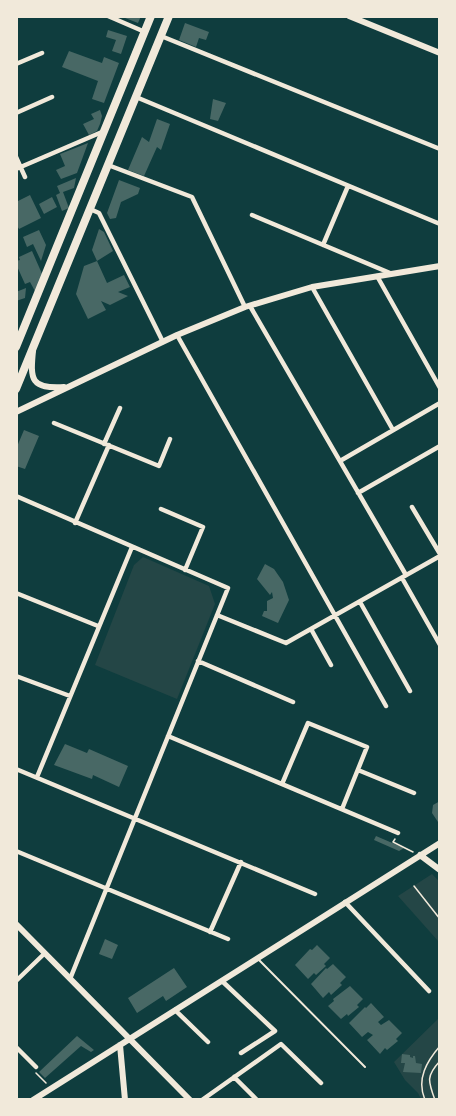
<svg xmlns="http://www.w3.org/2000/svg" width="456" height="1116" viewBox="0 0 456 1116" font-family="Figtree,sans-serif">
<rect width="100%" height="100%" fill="#0f3d3e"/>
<path fill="#244646" d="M143 557 209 586 215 604 177 699 95 665 134 565Z
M432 874 439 881V942L398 896Z
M439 1018V1099H421L418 1093 405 1080 394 1062Z"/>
<path fill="#486865" d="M120 16H141L138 23Z
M185 23 209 32 206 40 199 38 196 47 179 40Z
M108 30 127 36 121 54 112 51 116 40 106 37Z
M69 51 102 63 104 57 119 63 104 103 92 99 98 81 62 67Z
M213 99 226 103 218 121 210 119Z
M100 110 102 116 100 124 97 131 89 135 83 124 94 119 91 114Z
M157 119 170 124 161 150 157 147 144 176 128 170 142 137 149 142Z
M88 143 77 173 61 179 56 170 65 166 60 154Z
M76 178 74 188 63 192 69 208 62 211 56 195 60 193 57 186Z
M119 180 140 188 138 194 121 202 116 218 110 219 107 213Z
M30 195 41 218 19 229 16 224V202Z
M52 197 57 207 44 214 39 204Z
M99 229 104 232 113 251 97 261 92 250Z
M39 230 46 245 41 261 33 244 27 247 23 237Z
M32 251 43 276 36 293 30 282 25 284 16 264V261L20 260 19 257Z
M97 261 107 283 124 275 130 287 118 292 128 296 110 305 101 301 106 310 88 319 76 294 84 266Z
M26 288 25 298 16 301V292Z
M24 430 39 436 25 469 16 466V449Z
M265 564 274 569 283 582 289 600 278 623 262 616 264 611H267V601L273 598 272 592 270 595 257 579Z
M65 744 87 753 89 749 128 766 119 787 93 775 92 779 54 765Z
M440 801V825L432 813 433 805Z
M376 836 404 848 399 851 374 840Z
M105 939 118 945 112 959 99 954Z
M317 945 330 958 324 964 326 966 316 975 314 973 308 979 295 965 310 949 312 950Z
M333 964 346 977 340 983 342 985 331 995 329 992 323 998 311 984 326 968 327 969Z
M174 968 187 987 166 1001 163 996 137 1013 128 998Z
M350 986 363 999 357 1005 359 1007 348 1016 347 1014 341 1019 328 1006 334 1001 333 999Z
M371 1003 384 1017 378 1022 381 1025 389 1020 402 1033 396 1039 398 1041 387 1050 385 1048 380 1054 367 1040 373 1035 368 1032 362 1037 349 1023 365 1007 366 1008Z
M77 1036 94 1050 91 1052 81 1046 45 1078 39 1072Z
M402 1054 410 1055V1057L413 1058V1056H415L416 1063 422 1064 421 1073 403 1072 405 1063H401Z"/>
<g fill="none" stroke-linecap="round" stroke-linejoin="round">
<path stroke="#f1e9da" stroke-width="1.5" d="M395 839 393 842 413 852
M414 886 440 919
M36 1073 46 1083
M425 1100C416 1079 427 1061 440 1046
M435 1100C428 1081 426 1076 440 1061"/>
<path stroke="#f1e9da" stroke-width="2" d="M259 960 365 1067"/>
<path stroke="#f1e9da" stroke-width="4.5" d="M108 16 145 32
M161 36 440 149
M16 64 42 53
M136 97 440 224
M16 113 52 97
M16 157 25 177
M108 165 192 197 245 307
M16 169 102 132
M90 209 99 213 163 342
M252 215 390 273
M323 245 348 186
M377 276 440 388
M312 287 393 430
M250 306 406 575
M177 335 386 706
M54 423 159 466 170 439
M104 444 120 408
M340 461 440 403
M358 493 440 446
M16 496 228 588 70 979
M412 507 440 554
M161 509 203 527 185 570
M75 523 109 445
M402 578 440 645
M16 593 98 626
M360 602 410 691
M217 615 286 643 440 556
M311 629 331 665
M198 661 293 702
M16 676 70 696
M168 736 398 833
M16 769 315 894
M358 770 414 793
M37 777 132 547
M282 784 308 723 367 747 342 809
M16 851 228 939
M345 902 429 991
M210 932 241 862
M16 981 45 953
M222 981 275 1031 241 1053
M175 1010 208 1042
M16 1047 36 1067
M234 1077 257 1100
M202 1100 281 1044 321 1083"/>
<path stroke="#f1e9da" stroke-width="6" d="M349 16 440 53
M33 351C30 380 31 389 64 387
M16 412 177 335 245 307 312 287 440 266
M420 855 440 870
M16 924 190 1100
M120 1045 125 1100
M33 1100 440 843"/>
<path stroke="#f1e9da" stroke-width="8" d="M16 347 151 16
M16 389 169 16"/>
</g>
<rect width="456" height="1116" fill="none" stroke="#f1e9da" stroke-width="36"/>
</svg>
